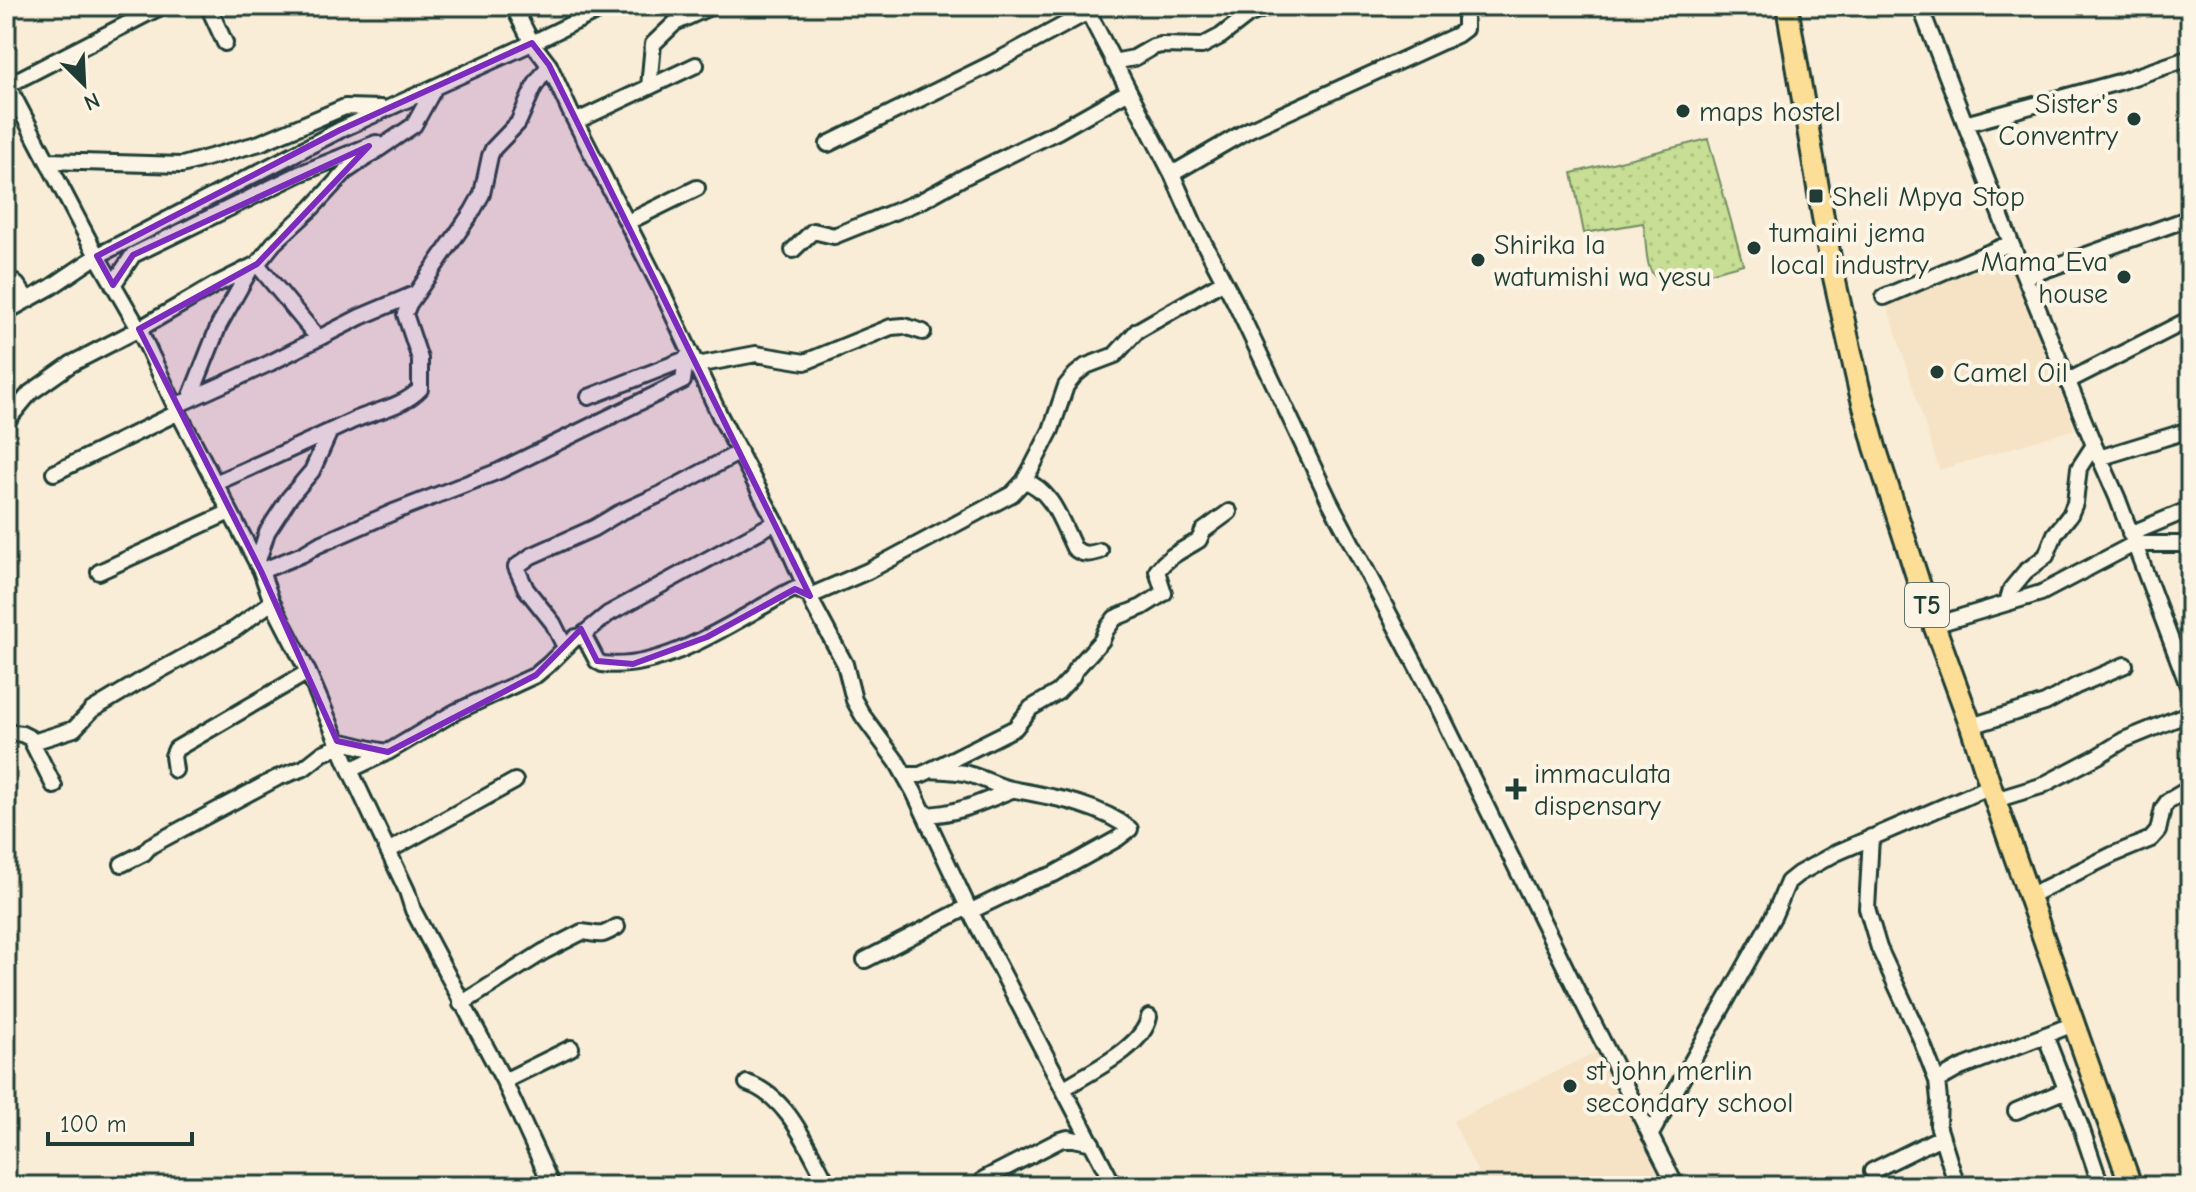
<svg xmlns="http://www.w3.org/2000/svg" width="2196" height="1192" viewBox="0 0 2196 1192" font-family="'Comic Neue',sans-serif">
<defs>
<pattern id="grass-dots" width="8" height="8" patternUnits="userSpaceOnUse" patternTransform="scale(2)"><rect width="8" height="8" fill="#c7de94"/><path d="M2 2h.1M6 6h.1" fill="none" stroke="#aabf80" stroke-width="1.8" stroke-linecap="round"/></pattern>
</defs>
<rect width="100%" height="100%" fill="#f9edd7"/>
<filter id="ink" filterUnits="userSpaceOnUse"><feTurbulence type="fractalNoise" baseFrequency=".0125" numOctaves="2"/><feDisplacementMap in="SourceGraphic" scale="16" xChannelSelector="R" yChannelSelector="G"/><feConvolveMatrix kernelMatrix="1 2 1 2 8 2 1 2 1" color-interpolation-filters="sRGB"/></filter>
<g filter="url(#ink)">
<path fill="#f6e3c6" d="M2005 251 2075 429 1939 470 1886 301Z
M1598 1051 1664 1186H1484L1453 1121Z"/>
<path fill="url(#grass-dots)" stroke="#738e64" stroke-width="2" d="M1708 139 1743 264 1669 284C1640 278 1649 245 1643 223L1584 233 1572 173Z"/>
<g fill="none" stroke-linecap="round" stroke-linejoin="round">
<g stroke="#1f3d34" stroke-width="20">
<path id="minor" d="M208 6 225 43
M513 6 532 43 549 65 570 111 659 285 720 416 782 534 814 606 845 664 854 700 863 716 897 762 914 792 968 907 1114 1186
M1085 6 1172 174 1195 226 1234 300 1330 502 1426 684 1571 979 1676 1186
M1920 6 2011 243 2094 445 2117 497 2190 691
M1113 62 1134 58 1153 47 1161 45 1202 46 1221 36 1248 15 1271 6
M6 82 97 256 139 329 175 406 261 571 272 602 308 672 350 770 407 891 413 910 504 1081 552 1186
M8 85 162 6
M649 87 653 44 675 23 712 6
M577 121 696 65
M1965 124 2119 82 2190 58
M828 144 993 63 1088 12
M48 161 182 165 260 143 345 107 381 108
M1172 174 1248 130 1457 35 1465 29V6
M628 222 697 188
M793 250 813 231 834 236 921 201 964 177 1058 131 1129 91
M6 276 17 285 28 300
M2025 277 2190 218
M113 285 133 255 299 174 376 143
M1884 297 2011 243
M6 312 51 287 97 256 340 130 532 43 608 6
M318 338 257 264 274 243 312 208 345 172 414 125 435 87
M697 365 756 354 805 362 891 327 904 326 923 332
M2068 381 2190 319
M589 397 686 359
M190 398 219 325 251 268
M175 406 270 363 360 317 417 293
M6 422 30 393 71 364 139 329 213 286 257 264
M2099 458 2190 430
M54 473 179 412
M1024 481C1052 489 1062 524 1074 548 1083 556 1090 554 1100 551
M215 483C262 463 307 442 352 421 374 411 403 407 420 389V359L405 314 409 304 472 212 482 194 490 156 493 149 518 123 534 87 549 65
M2130 534 2190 509
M257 564 267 532 289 498 312 471 330 431
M261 571 303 554 318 545 396 511 499 471 683 381 686 359 690 351
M99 572 230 512
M2007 603 2011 589 2025 572 2046 556 2055 534 2070 515 2075 503 2079 468 2094 445
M1934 625 2041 593 2134 544H2190
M580 637 608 614 776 522
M565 647 553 623 526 589 516 567 531 556 594 528 619 513 663 493 740 452
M1971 726 2045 703 2076 686 2125 665
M6 732 22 734 30 738 54 786
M337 741C355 744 370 750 388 752
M33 742 74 729 92 710 137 683 235 629 272 602
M175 770 173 756 176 749 308 672
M350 770 388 752 455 712 536 675 549 664 576 637 585 638 597 661 602 664C657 671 718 632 765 605 774 600 783 594 792 590L796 589 810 596 868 571 1012 494 1024 481 1032 467 1051 430 1066 386 1075 375 1086 366 1115 355 1137 331 1224 281
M932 770C942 771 953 771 964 773 980 776 995 786 1011 789 1051 797 1097 803 1130 829L1117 839 1054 874 1031 882 971 911
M905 775H920L927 772 1015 728 1031 708 1058 692 1072 677 1075 670 1102 640 1106 630 1115 618 1142 607 1164 593 1157 571C1168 556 1183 550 1199 540L1203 531 1229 512
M1995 800 2041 786 2098 756 2124 740 2190 713
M925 815C959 814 981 802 1012 790
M1871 837 1867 908 1879 948 1920 1037 1937 1081
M388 851 515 781
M122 864 144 853 150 846 277 778 304 768 323 753 340 746
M2029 896 2112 855 2151 839 2158 831 2163 808 2168 801 2190 788
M865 960 968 907
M461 1004 543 952 582 932C602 934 598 938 617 927
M2045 1035 2082 1130 2101 1186
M504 1081 571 1048
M747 1083C790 1097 808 1150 829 1186
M1063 1089C1089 1072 1143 1048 1149 1017
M2016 1111 2066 1090
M1650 1136 1774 915 1788 882 1798 874 1836 853 1991 786
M1872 1171 1941 1137
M984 1179 1060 1140 1068 1138 1092 1143
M1957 1186 1938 1125 1939 1100 1937 1081 1960 1068 2074 1024"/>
</g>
<g stroke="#1f3d34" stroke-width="26">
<path id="highway" d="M1787 6 1831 264 1859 388 1875 447 1922 592 1971 726 1995 800 2131 1186"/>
</g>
<use href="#minor" stroke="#fcf5e5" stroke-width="14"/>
<use href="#highway" stroke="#fcde96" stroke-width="20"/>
</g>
</g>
<path fill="#7b2cbf" fill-opacity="0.2" stroke="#7b2cbf" stroke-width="6" stroke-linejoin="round" d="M532 43 549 65 810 596 795 589 707 637 633 664 597 661 581 629 536 675 388 752 337 741 261 571 139 329 257 264 369 146 133 255 113 285 97 256 340 130Z"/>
<g fill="#1f3d34" stroke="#fcf5e5" stroke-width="3">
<circle cx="1683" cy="111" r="8"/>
<circle cx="2134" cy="119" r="8"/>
<rect x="1808" y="188" width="16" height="16" rx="4"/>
<circle cx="1754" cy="248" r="8"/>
<circle cx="1478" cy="260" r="8"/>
<circle cx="2124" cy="277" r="8"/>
<circle cx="1937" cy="372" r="8"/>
<path d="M1512 777h8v8h8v8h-8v8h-8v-8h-8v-8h8z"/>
<circle cx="1570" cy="1086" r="8"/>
</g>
<g text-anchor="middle" stroke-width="8" stroke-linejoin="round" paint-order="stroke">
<rect fill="#fcf5e5" stroke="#617469" stroke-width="2" x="1905" y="583" width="44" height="44" rx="6"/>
<g font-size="26" font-weight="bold" fill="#1f3d34">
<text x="1927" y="614">T5</text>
</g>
<g font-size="28" fill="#1f3d34" stroke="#fcf5e5" text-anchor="start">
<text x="2118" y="113" text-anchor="end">Sister's<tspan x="2118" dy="32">Conventry</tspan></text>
<text x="1699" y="121">maps hostel</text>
<text x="1832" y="206">Sheli Mpya Stop</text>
<text x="1770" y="242">tumaini jema<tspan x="1770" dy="32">local industry</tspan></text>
<text x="1494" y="254">Shirika la<tspan x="1494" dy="32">watumishi wa yesu</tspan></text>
<text x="2108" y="271" text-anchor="end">Mama Eva<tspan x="2108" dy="32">house</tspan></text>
<text x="1953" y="382">Camel Oil</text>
<text x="1534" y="783">immaculata<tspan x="1534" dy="32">dispensary</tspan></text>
<text x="1586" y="1080">st john merlin<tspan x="1586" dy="32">secondary school</tspan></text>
</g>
</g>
<rect width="2196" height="1192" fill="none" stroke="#fcf5e5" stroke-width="32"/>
<rect x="16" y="16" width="2164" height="1160" fill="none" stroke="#1f3d34" stroke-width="3" filter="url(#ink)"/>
<g transform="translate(84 84) rotate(156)" stroke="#fcf5e5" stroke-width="6" paint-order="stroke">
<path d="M0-6L14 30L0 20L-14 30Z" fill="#1f3d34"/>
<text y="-12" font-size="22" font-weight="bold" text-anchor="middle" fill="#1f3d34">N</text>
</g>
<path d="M48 1132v12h144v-12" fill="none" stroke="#1f3d34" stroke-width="4"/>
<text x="60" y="1132" font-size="24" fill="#1f3d34" stroke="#fcf5e5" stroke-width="6" paint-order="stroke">100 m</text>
</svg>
